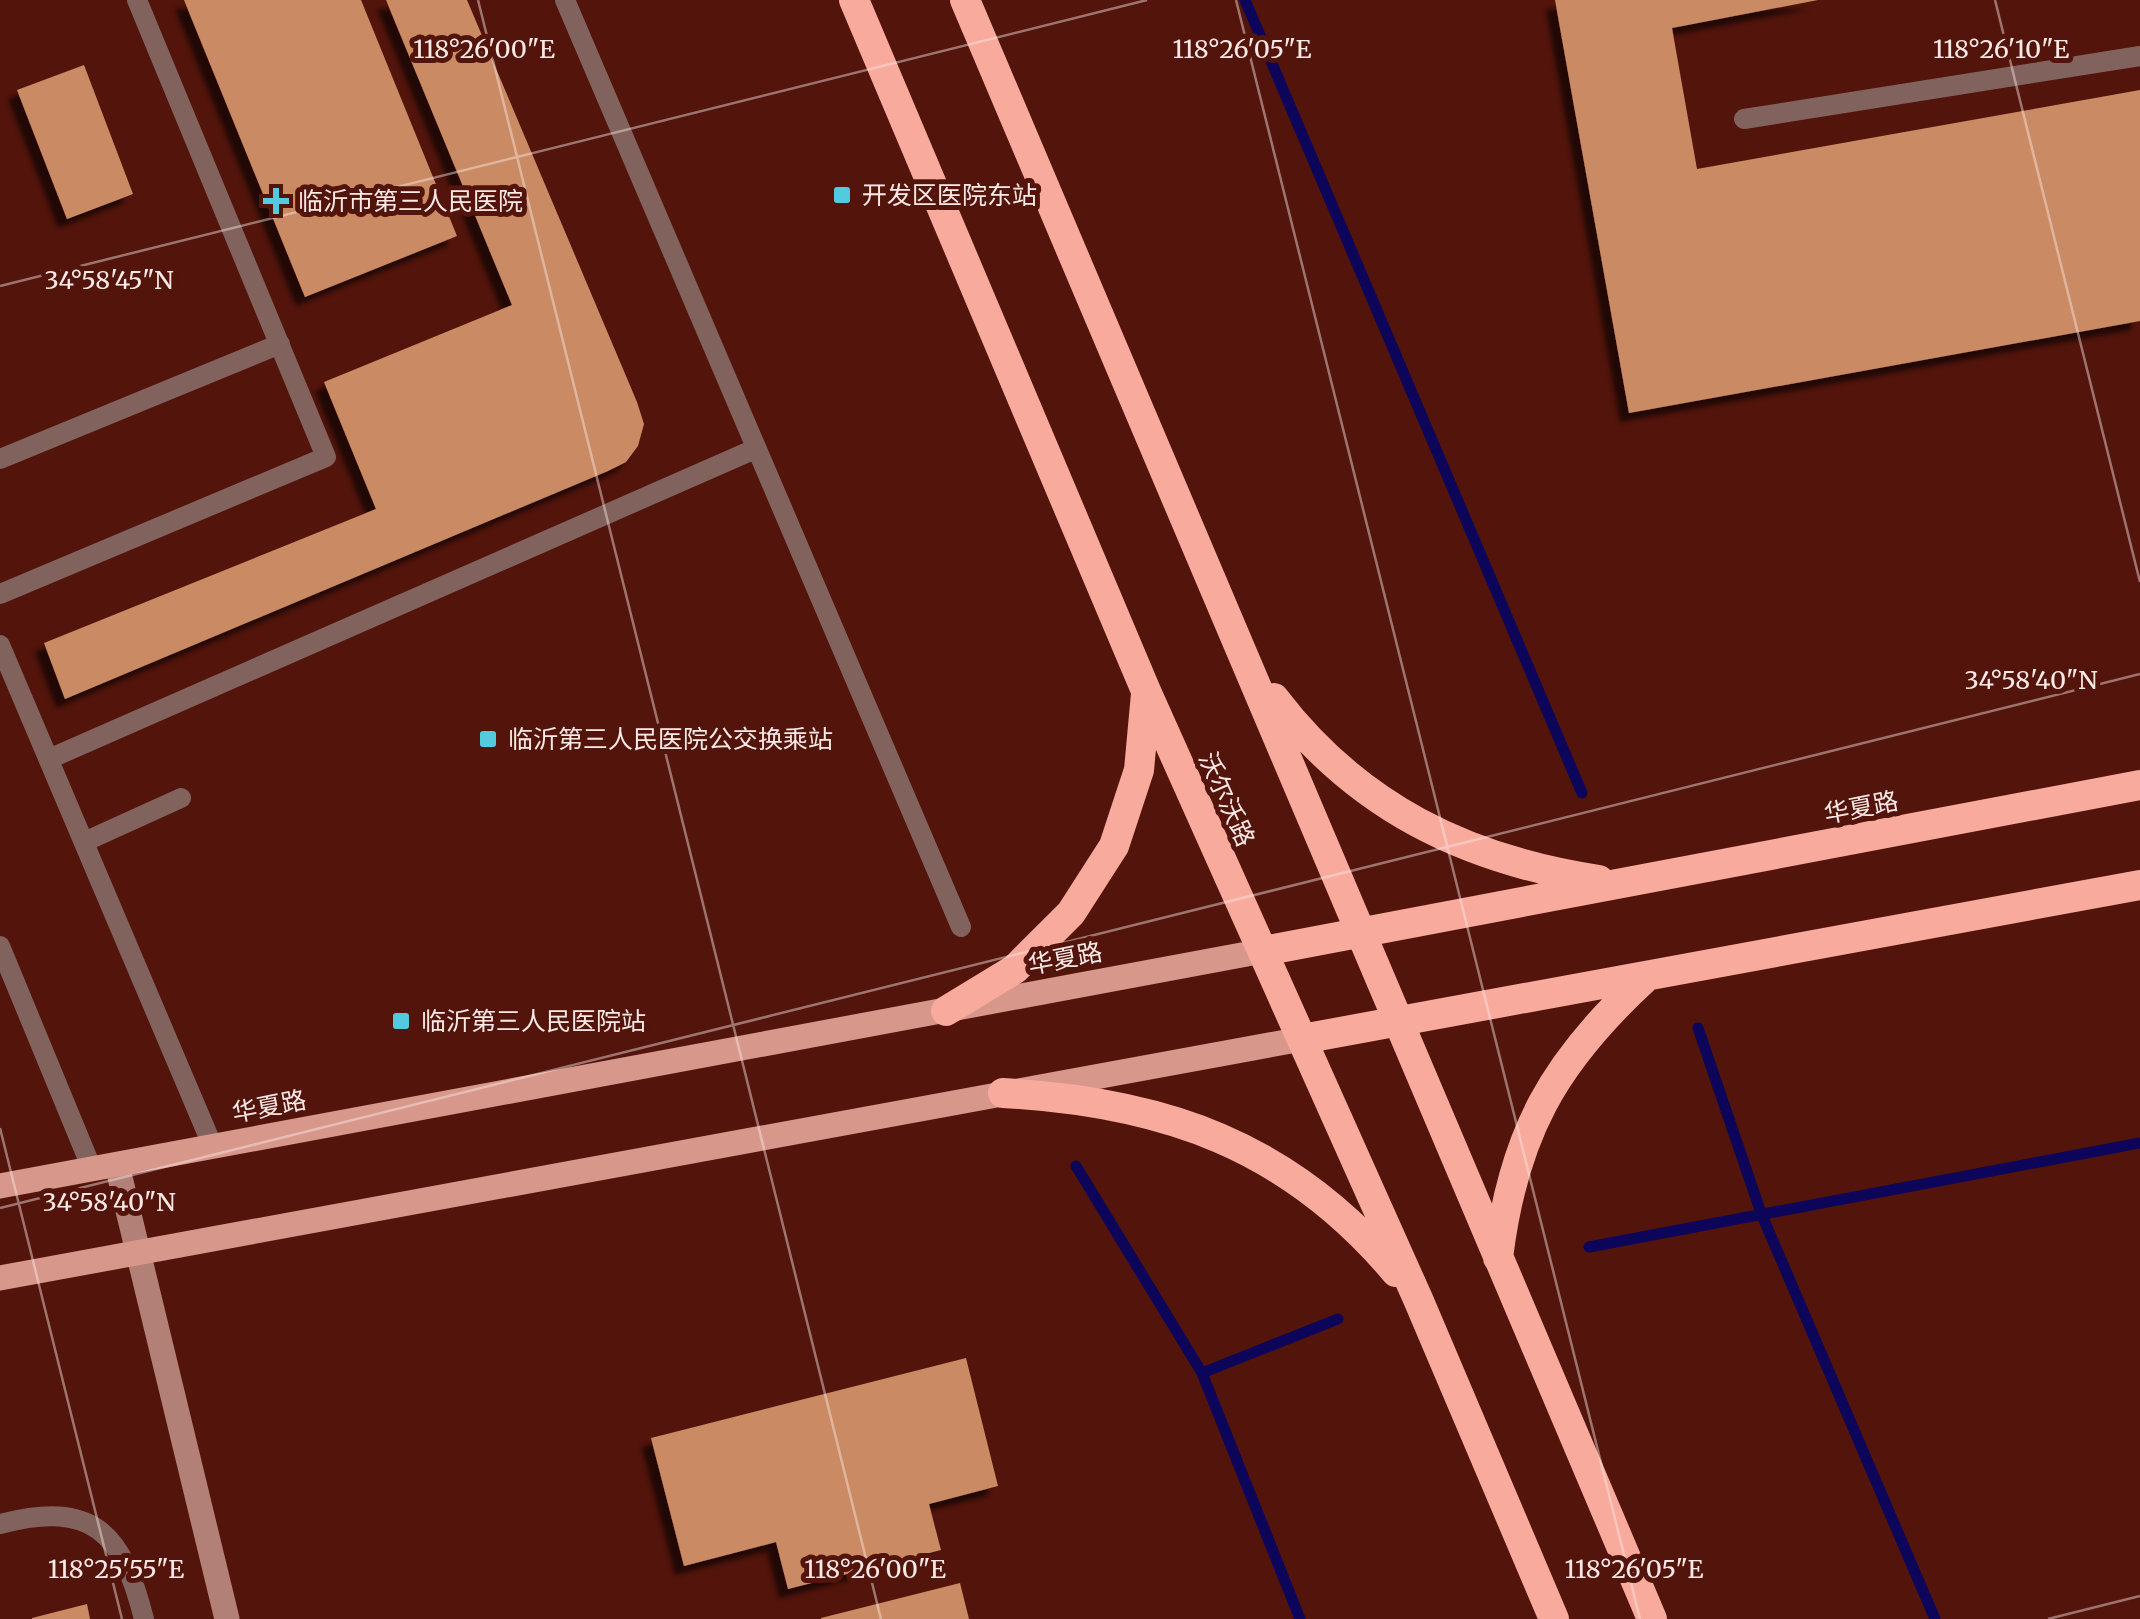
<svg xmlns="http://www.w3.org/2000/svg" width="2140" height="1619" viewBox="0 0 2140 1619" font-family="Merriweather,'Noto Sans SC',serif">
<defs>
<filter id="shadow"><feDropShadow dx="-9" dy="9" stdDeviation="2.5" flood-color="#0009"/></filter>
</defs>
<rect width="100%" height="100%" fill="#52140b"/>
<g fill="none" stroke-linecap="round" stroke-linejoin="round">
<path stroke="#0c055a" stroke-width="11" d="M1245 0 1582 793
M1698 1028 1761 1213 1935 1619
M1076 1166 1202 1373 1300 1619
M1589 1247 2140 1143
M1202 1373 1338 1319"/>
</g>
<path fill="#ca8a64" filter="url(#shadow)" d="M184 0H361L457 236 305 297Z
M386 0H467L637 402 644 424 638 446 626 462 608 471 65 699 44 643 376 509 324 382 512 305Z
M1555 0H1818L1672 28 1697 169 2140 90V321L1629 413Z
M84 65 133 194 67 219 17 90Z
M966 1358 998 1486 929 1504 941 1550 788 1589 776 1542 684 1566 651 1438Z
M960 1583 969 1619H821V1618Z
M87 1604 90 1619H32V1618Z"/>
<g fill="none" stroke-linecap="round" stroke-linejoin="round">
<path stroke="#82625c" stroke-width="20" d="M565 0 961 927
M1744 119 2140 56
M0 459 280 344
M0 594 326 457 137 0
M0 645 213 1147
M49 759 755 449
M84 842 181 798
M0 946 92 1169
M0 1524C93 1500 122 1532 144 1619"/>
<path stroke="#b28077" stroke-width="25" d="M117 1165 227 1619"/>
<path stroke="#d7978b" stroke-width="25" d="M0 1186 1263 951
M0 1278 1302 1039"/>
<path stroke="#f8ab9d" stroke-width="30" d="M854 0 1146 691 1418 1299 1554 1619
M965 0 1652 1619
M1274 698C1357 807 1466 860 1599 880
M1263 951 2140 785
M946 1011 1015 969 1071 913 1114 846 1139 770 1146 694
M1302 1039 2140 885
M1003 1093C1164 1102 1289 1145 1396 1272
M1498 1258C1513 1135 1553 1063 1644 979"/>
</g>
<path fill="none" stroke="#fae9e6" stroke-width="2.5" stroke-opacity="0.45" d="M478 0 881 1619M1236 0 1640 1619M1995 0 2140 582M0 286 1147 0M0 1128 122 1619M0 1208 2140 674M2048 1619 2140 1596"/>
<g fill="#54cade" stroke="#52140b" stroke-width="4">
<rect x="832" y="185" width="20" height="20" rx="5"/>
<path d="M271 186h10v10h10v10h-10v10h-10v-10h-10v-10h10z"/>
<rect x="478" y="729" width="20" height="20" rx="5"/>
<rect x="391" y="1011" width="20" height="20" rx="5"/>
</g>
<g text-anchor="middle" stroke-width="10" stroke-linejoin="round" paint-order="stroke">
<g font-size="25" fill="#fae9e6" stroke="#52140b" text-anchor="start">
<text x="862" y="204">开发区医院东站</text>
<text x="298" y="210">临沂市第三人民医院</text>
<text x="508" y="748">临沂第三人民医院公交换乘站</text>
<text x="421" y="1030">临沂第三人民医院站</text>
</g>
<g font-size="25" fill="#fae9e6" stroke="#52140b">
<text transform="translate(1227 799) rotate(66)" y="9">沃尔沃路</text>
<text transform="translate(1861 807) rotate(-11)" y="9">华夏路</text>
<text transform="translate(1065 958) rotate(-11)" y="9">华夏路</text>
<text transform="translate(269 1106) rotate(-11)" y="9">华夏路</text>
</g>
</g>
<g font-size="25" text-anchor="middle" fill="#fae9e6" stroke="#52140b" stroke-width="10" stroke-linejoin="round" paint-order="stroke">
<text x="484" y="58">118°26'00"E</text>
<text x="1242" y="58">118°26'05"E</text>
<text x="2001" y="58">118°26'10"E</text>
<text x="109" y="289">34°58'45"N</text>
<text x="2031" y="689">34°58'40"N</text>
<text x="109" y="1211">34°58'40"N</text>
<text x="116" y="1578">118°25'55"E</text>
<text x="875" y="1578">118°26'00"E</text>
<text x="1634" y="1578">118°26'05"E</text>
</g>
</svg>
